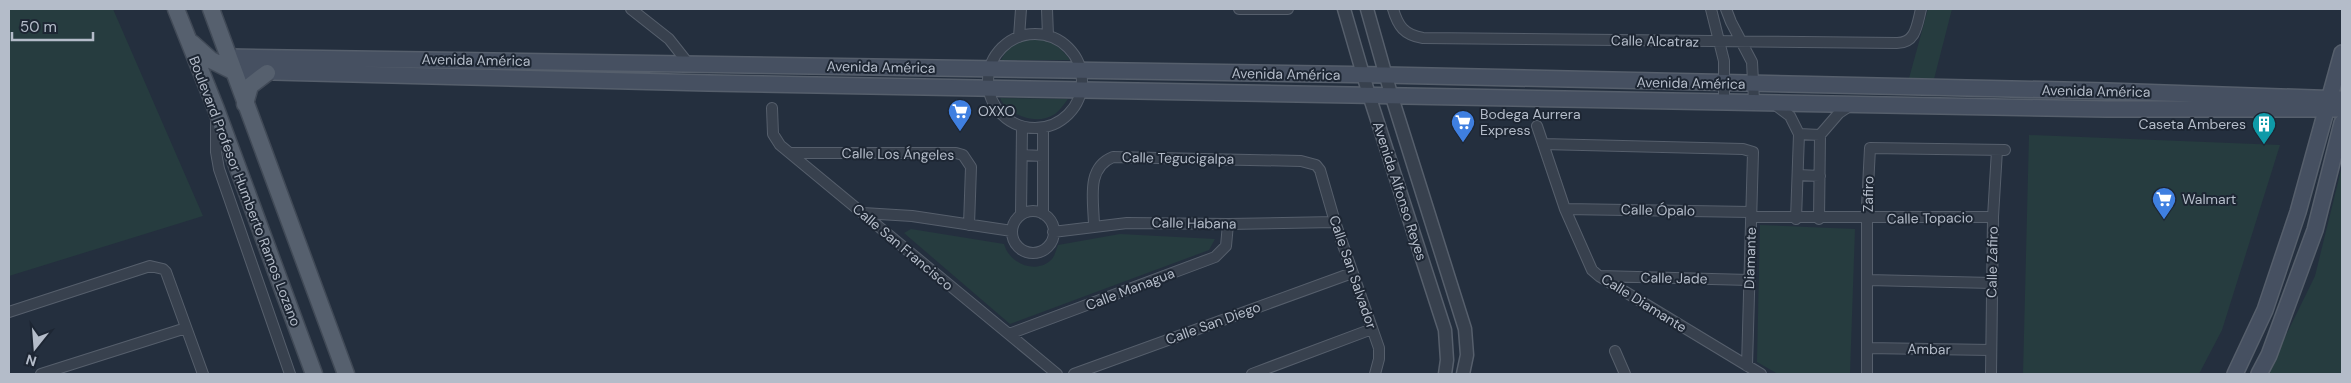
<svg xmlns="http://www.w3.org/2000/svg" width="2351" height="383" viewBox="0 0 2351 383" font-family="'DM Sans',sans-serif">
<rect width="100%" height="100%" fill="#242f3e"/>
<path fill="#263c3f" d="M9 9H113L203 216 9 276Z
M1928 9H1952L1933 83 1908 82Z
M1026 38C1046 38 1059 44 1070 60H1001L1009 46Z
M1000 98 1068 99C1064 104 1060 110 1055 114 1037 126 1009 116 1000 98Z
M2029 135 2280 145 2222 330 2199 374H2023Z
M2342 166V374H2267L2315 276Z
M1760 225 1855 229 1850 374H1778L1757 362Z
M911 229 1004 244C1009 263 1035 275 1051 260 1055 256 1056 250 1058 245L1120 234 1215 239 1209 250 1010 324 904 233Z"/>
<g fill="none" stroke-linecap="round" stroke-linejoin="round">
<g stroke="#565f6c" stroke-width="12">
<path id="minor" d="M631 9 669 39 688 63
M1047 9 1048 36
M1239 9H1288
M1393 9C1398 26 1404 35 1423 38L1897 43C1916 43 1917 25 1921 9
M1711 9 1724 61V101
M1726 9 1731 22 1752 62 1754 101
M988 81a47 47 0 1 1 94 0a47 47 0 1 1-94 0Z
M1019 37 1021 9
M1774 104 1790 116 1799 134 1796 219
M772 108 773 134 780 145 1057 374
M216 120V152L219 169 290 374
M1537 126 1565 209 1592 270 1599 276 1761 374
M1799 134 1820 135
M1543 144 1743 149 1753 152 1747 366
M790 153H956L963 155 971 167 969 225
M1022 155 1043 156
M1798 175 1820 176
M1565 209 1751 212
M1012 232a21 21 0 1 1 42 0a21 21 0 1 1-42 0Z
M863 213 912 216 1012 231
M1043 214V128
M1021 215 1022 127
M1751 217H1993
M1819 219 1820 135 1839 113 1851 105
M1094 227C1094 202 1085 168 1113 157L1301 161 1316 165 1320 170 1335 222 1379 348V359L1375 374
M1053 232 1127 223 1228 224 1335 222
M1600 276 1749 280
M1868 280 1992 283
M9 312 150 266 163 269 166 272 203 374
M1009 334 1215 257 1226 246 1228 224
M1867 348 1991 350
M1615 351 1625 374
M41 374 186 328
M1074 374 1352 273
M1252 374 1372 329
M1867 374V207L1870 148 2005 150
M1991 374 1993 217 1997 150"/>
</g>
<g stroke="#565f6c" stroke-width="15">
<path id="tertiary" d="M1344 9 1369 95 1445 330 1447 360 1445 374
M1367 9 1391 94 1465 329 1467 355 1463 374"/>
</g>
<g stroke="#565f6c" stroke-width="18">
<path id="secondary" d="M229 57 1385 75 2107 91 2342 99
M233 71 708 83 2106 109H2342
M2235 374 2265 310 2298 212 2342 53
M2259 374 2269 355 2315 230 2342 123"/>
</g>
<g stroke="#414a57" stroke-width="19">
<path id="primary" d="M176 9 216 109 314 374
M211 9 346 374
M192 43 211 60 233 71
M245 104 250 86 267 73"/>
</g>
<use href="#minor" stroke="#38414e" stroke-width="10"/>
<use href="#tertiary" stroke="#38414e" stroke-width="12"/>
<use href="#secondary" stroke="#465061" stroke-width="15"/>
<use href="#primary" stroke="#56606e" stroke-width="16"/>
</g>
<defs>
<g id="supermarket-pin" transform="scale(1.25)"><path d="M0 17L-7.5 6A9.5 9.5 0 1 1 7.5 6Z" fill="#3f7fe0" stroke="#1d2633"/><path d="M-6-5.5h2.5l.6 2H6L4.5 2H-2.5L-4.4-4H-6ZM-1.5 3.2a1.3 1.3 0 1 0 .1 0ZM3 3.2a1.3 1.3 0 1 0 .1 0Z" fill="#fff"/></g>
<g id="building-pin" transform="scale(1.25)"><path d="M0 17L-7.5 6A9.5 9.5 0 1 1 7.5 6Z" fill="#0f9aa8" stroke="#1d2633"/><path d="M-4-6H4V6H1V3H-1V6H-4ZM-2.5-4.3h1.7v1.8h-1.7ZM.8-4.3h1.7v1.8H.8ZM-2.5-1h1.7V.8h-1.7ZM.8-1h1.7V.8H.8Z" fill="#fff"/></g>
</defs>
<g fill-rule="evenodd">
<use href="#supermarket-pin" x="960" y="111"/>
<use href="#supermarket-pin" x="1463" y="122"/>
<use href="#building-pin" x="2264" y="124"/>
<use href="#supermarket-pin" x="2164" y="199"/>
</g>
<g text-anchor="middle" stroke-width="4" stroke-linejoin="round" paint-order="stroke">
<g font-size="14" fill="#b4bcc9" stroke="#1d2633">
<text transform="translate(1655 41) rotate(1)" y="5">Calle Alcatraz</text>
<text transform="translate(476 60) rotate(1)" y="5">Avenida América</text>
<text transform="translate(881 67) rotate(1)" y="5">Avenida América</text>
<text transform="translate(1286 74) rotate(1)" y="5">Avenida América</text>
<text transform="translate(1691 83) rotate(1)" y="5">Avenida América</text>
<text transform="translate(2096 91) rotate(1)" y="5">Avenida América</text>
<text transform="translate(898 154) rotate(1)" y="5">Calle Los Ángeles</text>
<text transform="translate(1178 158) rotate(1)" y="5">Calle Tegucigalpa</text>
<text transform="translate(245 191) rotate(69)" y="5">Boulevard Profesor Humberto Ramos Lozano</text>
<text transform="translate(1400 191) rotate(72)" y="5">Avenida Alfonso Reyes</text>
<text transform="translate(1868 194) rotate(-89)" y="5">Zafiro</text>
<text transform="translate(1658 210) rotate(1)" y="5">Calle Ópalo</text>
<text transform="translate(1930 218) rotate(-1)" y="5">Calle Topacio</text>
<text transform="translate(1194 223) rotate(1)" y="5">Calle Habana</text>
<text transform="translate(903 247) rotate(40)" y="5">Calle San Francisco</text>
<text transform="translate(1750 258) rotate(-88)" y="5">Diamante</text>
<text transform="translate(1992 262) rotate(-89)" y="5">Calle Zafiro</text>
<text transform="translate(1353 272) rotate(71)" y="5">Calle San Salvador</text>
<text transform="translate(1674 278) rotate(1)" y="5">Calle Jade</text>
<text transform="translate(1130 289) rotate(-21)" y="5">Calle Managua</text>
<text transform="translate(1644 303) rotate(32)" y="5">Calle Diamante</text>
<text transform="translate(1213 323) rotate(-20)" y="5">Calle San Diego</text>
<text transform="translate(1929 349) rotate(1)" y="5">Ambar</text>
</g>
<g font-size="14" fill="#b4bcc9" stroke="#1d2633" text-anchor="start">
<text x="978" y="116">OXXO</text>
<text x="1480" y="119">Bodega Aurrera<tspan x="1480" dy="16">Express</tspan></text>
<text x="2246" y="129" text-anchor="end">Caseta Amberes</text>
<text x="2182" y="204">Walmart</text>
</g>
</g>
<rect width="2351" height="383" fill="none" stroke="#b4bcc9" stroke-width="20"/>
<g transform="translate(35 348) rotate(197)" stroke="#1d2633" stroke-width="4" paint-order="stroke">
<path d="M0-4L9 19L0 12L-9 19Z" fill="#b4bcc9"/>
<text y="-8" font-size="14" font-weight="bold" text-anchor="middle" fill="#b4bcc9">N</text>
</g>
<path d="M12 32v8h81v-8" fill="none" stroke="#b4bcc9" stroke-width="2.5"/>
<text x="20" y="32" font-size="15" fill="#b4bcc9" stroke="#1d2633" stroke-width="4" paint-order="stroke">50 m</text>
</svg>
